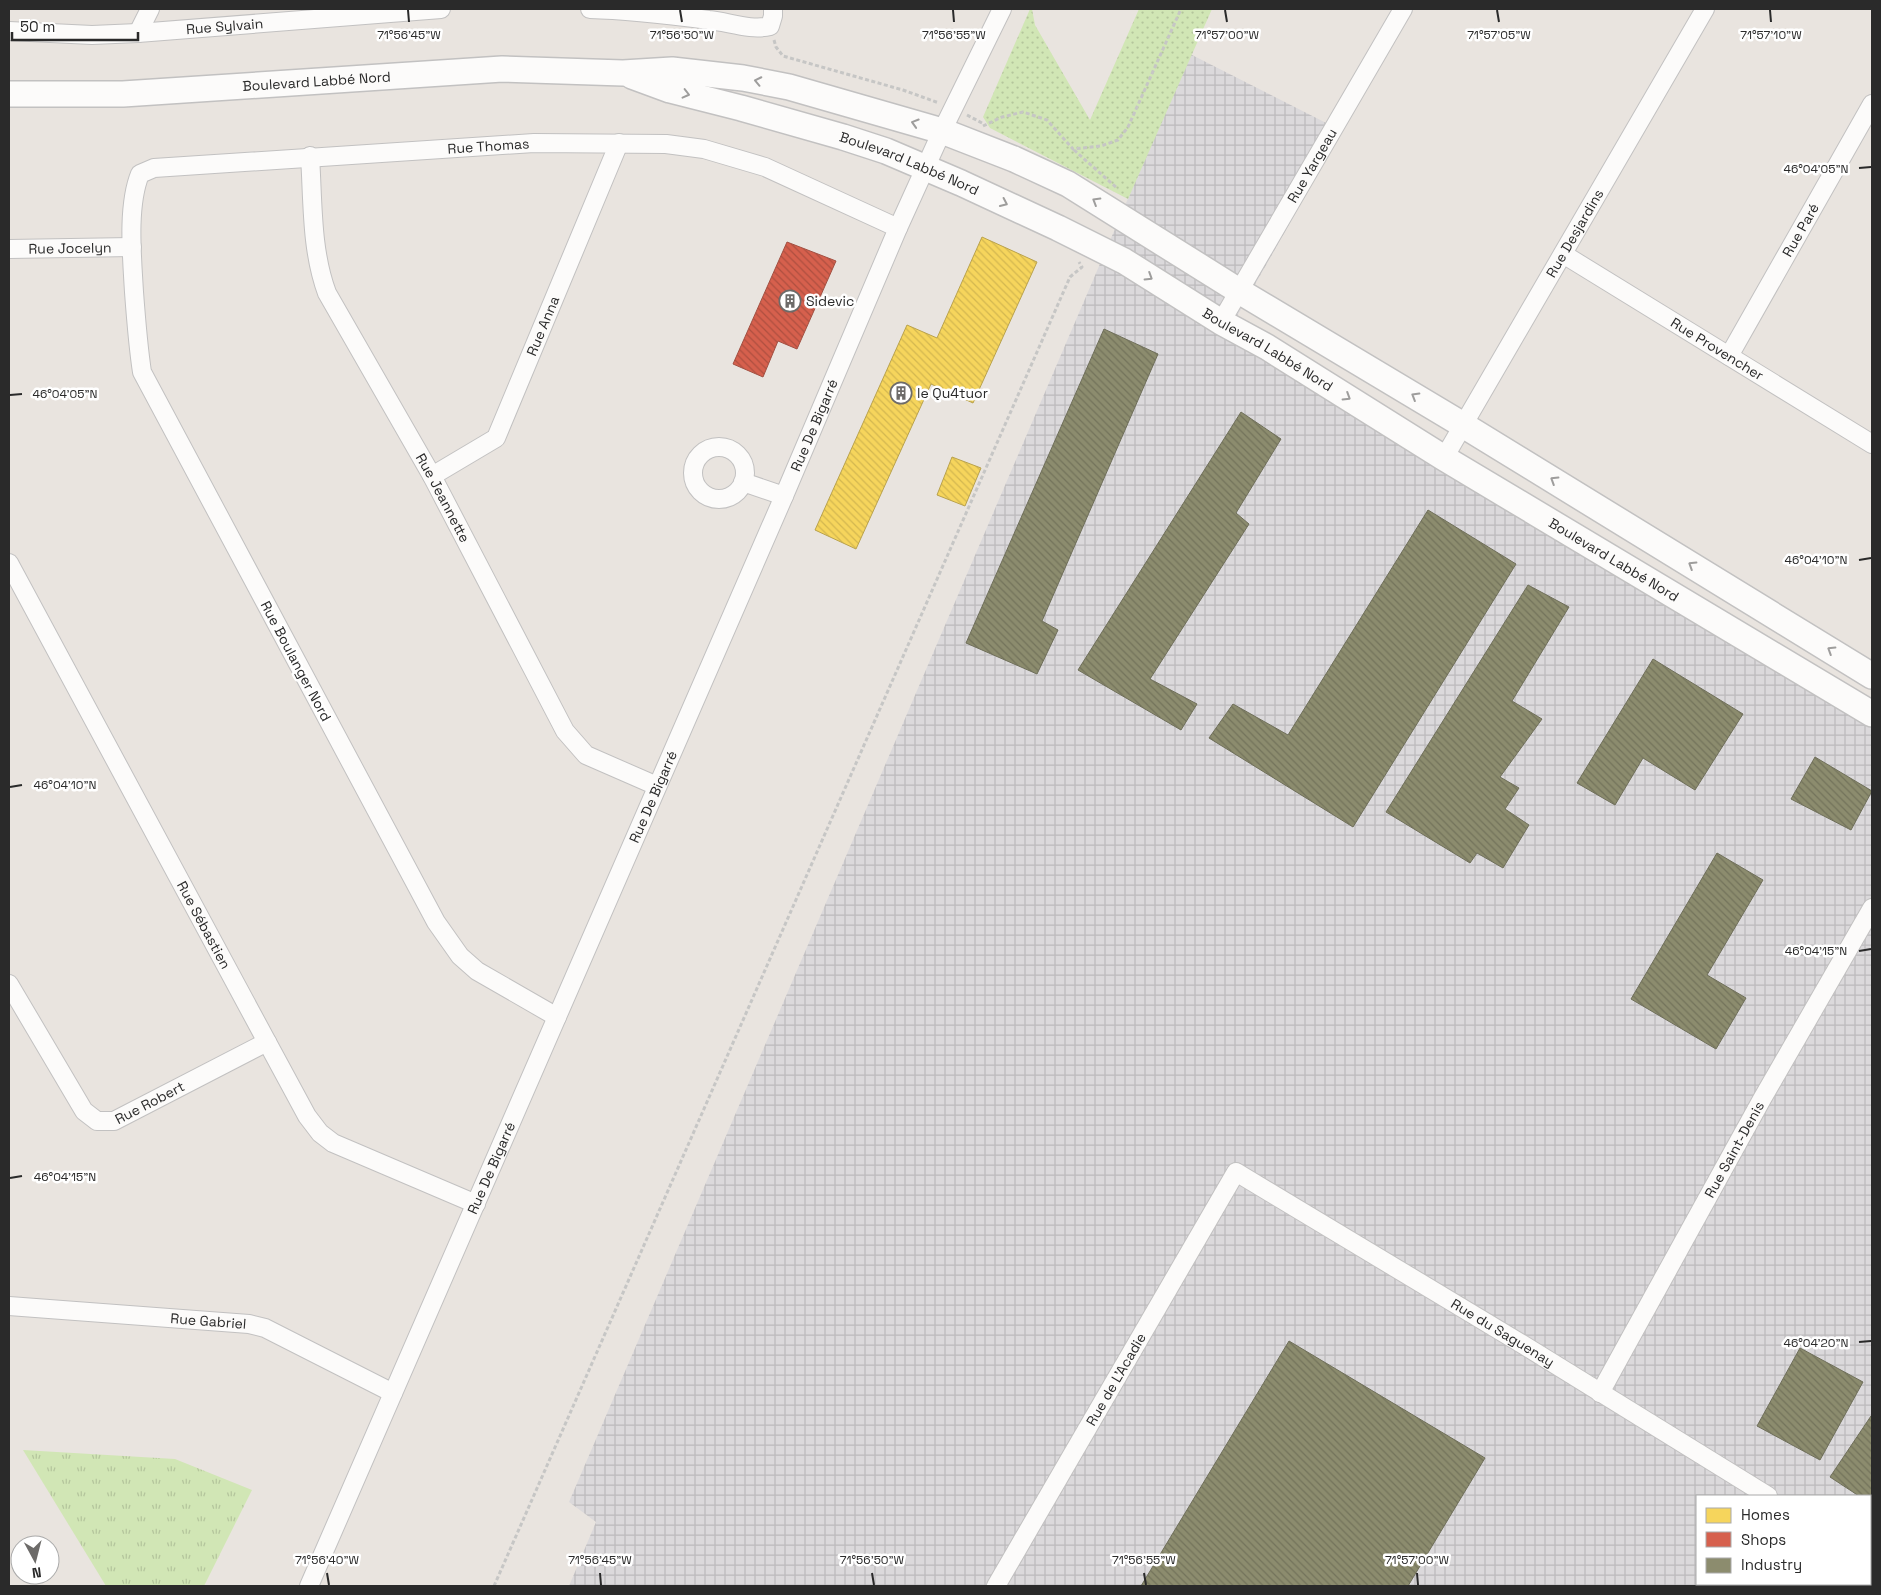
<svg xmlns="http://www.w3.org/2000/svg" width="1881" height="1595" viewBox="0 0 1881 1595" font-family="'Space Grotesk',sans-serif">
<defs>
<pattern id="industrial-grid" width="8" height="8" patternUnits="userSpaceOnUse" patternTransform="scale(1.25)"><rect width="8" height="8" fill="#dbd9db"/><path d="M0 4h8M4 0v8" fill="none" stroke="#bcbabc"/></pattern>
<pattern id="grass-tufts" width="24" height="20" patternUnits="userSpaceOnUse" patternTransform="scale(1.25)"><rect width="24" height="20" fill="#d1e6b5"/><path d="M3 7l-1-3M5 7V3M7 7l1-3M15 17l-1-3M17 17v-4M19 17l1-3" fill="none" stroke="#b4c59c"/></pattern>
<pattern id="park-dots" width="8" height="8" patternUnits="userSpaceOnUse" patternTransform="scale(1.25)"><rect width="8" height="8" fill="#d1e6b5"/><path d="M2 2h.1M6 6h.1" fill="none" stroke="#b4c59c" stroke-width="1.8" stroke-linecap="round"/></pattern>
<pattern id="homes-back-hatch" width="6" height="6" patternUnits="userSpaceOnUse" patternTransform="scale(1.25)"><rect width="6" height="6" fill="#f6d55c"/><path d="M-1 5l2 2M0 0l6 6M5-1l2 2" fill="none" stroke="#d3b750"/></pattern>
<pattern id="shops-back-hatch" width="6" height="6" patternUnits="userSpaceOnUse" patternTransform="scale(1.25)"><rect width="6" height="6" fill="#d6604d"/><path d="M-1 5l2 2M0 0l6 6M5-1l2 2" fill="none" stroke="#ae4f40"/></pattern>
<pattern id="industry-back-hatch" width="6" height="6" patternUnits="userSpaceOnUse" patternTransform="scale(1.25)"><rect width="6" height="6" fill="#8c8c6e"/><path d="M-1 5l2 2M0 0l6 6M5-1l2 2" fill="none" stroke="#73735b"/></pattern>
</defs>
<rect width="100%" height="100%" fill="#e9e4df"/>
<path fill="url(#industrial-grid)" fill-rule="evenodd" d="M1190 54 1342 131 1227 334 1872 725V1586H569L596 1522 569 1502ZM1697 1496H1870V1584H1697Z"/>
<path fill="url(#grass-tufts)" d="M23 1450 175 1459 252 1490 204 1586H106Z"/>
<path fill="url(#park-dots)" d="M1030 9H1032L1035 25 1090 120 1139 9H1212L1128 199 990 128 983 117Z"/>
<path fill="url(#homes-back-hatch)" stroke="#b9a24d" d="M982 237 1037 262 973 403 931 384 856 549 815 530 907 325 937 338Z
M952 457 981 468 965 506 937 495Z"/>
<path fill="url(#shops-back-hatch)" stroke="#a25042" d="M787 242 836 261 797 349 778 341 763 377 733 364Z"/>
<path fill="url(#industry-back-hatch)" stroke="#6f6f5a" d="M1104 329 1158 354 1042 621 1058 630 1037 674 966 643Z
M1241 412 1281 439 1236 513 1249 524 1150 679 1197 704 1181 730 1078 670Z
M1428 510 1516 564 1353 827 1209 738 1233 704 1288 735Z
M1528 585 1569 607 1512 701 1542 719 1500 777 1519 788 1505 809 1529 825 1503 868 1477 853 1470 863 1386 812Z
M1653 659 1743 714 1695 790 1643 758 1615 805 1577 783Z
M1815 757 1872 791 1851 830 1791 799Z
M1717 853 1763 880 1707 975 1746 998 1716 1049 1631 999Z
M1289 1341 1485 1458 1408 1586H1141Z
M1800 1348 1863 1382 1820 1460 1757 1426Z
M1871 1416 1872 1417V1505L1870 1503V1496H1859L1830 1477Z"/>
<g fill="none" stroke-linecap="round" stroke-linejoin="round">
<g stroke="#c2c1c1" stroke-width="20">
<g id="street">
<path d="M590 9C630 10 670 15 709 20 729 22 751 31 770 26L773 16V9"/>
<path id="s1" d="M9 31 92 35 138 33 441 9"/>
<path d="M138 33 150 9"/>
<path id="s2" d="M310 156C313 202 311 250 327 293L432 476 565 731 586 755 657 786"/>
<path id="s3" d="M9 249 132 247"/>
<path id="s4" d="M1563 254 1872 444"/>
<path id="s5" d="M1221 322 1403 9"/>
<path id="s6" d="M1729 356 1872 104"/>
<circle cx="719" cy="473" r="26"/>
<path id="s7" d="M1444 458 1705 9"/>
<path id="s8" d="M432 476 496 438 619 143"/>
<path d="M743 482 784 496"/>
<path id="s9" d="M9 563 267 1042 307 1116 320 1133 333 1143 476 1204"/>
<path id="s10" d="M9 984 84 1111 97 1121H114L267 1042"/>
<path id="s11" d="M557 1017 477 971 460 956 436 922 142 372C138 346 136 319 134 292 132 257 127 206 140 174L154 168 534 143 666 144 704 149 765 167 898 228"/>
<path id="s12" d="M9 1306 249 1324 265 1328 393 1393"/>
<path id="s13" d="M1600 1393 1762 1099 1872 908"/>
<path d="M1870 1559 1872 1560"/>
<path id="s14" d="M309 1586 784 496 898 228 942 131 1002 9"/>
<path id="s15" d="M996 1586 1236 1172 1522 1344 1768 1496"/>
</g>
</g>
<g stroke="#c2c1c1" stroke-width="28">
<g id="secondary">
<path id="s16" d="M632 76 670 90 741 108 843 137 886 151 961 183 1058 228 1124 261 1221 322 1267 347 1444 458 1872 714"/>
<path id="s17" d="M9 94H123L502 69 623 73 672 70 743 78 789 87 942 131 1014 159 1068 184 1239 291 1463 425 1872 676"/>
</g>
</g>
<path stroke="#c6c6c5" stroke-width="3" stroke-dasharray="4 2.5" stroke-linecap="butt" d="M774 40 776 47 783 56 903 90 939 103
M967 115 982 123
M983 126 1002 117 1023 112 1047 120 1073 149 1101 146 1118 140 1128 127 1181 9
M1074 150 1118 189
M494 1586 1070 277 1082 267 1079 262"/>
<use href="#street" stroke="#fcfbfa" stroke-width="18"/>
<use href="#secondary" stroke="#fcfbfa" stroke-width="25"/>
</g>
<defs><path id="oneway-chevron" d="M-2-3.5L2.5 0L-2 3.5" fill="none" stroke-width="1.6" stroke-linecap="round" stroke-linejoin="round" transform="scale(1.25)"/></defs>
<g stroke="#9e9d9c">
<use href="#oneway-chevron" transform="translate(758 81) rotate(-168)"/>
<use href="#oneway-chevron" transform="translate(686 94) rotate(14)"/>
<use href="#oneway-chevron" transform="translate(915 123) rotate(-163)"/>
<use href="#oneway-chevron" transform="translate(1096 201) rotate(-149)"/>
<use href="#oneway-chevron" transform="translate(1004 203) rotate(25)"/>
<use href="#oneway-chevron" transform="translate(1149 277) rotate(32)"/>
<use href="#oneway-chevron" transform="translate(1415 396) rotate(-149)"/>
<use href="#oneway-chevron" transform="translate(1347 397) rotate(32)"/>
<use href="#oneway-chevron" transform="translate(1554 480) rotate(-148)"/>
<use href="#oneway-chevron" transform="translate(1692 565) rotate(-148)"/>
<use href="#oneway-chevron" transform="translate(1831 650) rotate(-148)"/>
</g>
<path fill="none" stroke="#2a2a2a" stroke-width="2" d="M408 10 409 22M680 10 682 22M953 10 954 22M1225 10 1227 22M1497 10 1499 22M1770 10 1771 22M1859 168 1871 167M10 395 22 394M1859 560 1871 558M10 787 22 785M1859 951 1871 949M10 1178 22 1176M1859 1342 1871 1341M327 1573 329 1585M600 1573 601 1585M872 1573 874 1585M1144 1573 1146 1585M1417 1573 1418 1585"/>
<defs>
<g id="building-ring" transform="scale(1.125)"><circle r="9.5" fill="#fff" stroke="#6d6b69" stroke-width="1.5"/><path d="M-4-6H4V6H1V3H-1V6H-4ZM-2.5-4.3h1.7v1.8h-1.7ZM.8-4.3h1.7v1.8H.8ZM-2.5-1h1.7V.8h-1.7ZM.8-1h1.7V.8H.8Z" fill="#6d6b69"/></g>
</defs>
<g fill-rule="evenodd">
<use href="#building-ring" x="790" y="301"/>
<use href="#building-ring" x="901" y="393"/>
</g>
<g text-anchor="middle" stroke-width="5" stroke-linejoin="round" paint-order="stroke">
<g font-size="14" fill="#2a2a2a" stroke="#fff">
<text dy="5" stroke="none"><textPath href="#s1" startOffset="216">Rue Sylvain</textPath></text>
<text dy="5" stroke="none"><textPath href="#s17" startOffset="308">Boulevard Labbé Nord</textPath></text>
<text dy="5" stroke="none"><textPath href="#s11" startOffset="1330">Rue Thomas</textPath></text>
<text dy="5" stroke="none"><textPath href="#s16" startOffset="291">Boulevard Labbé Nord</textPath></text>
<text dy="5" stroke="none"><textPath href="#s5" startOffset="181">Rue Yargeau</textPath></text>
<text dy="5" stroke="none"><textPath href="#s6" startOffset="145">Rue Paré</textPath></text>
<text dy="5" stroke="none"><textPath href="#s7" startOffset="260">Rue Desjardins</textPath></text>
<text dy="5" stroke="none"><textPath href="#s3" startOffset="61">Rue Jocelyn</textPath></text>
<text dy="5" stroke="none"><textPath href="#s8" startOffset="196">Rue Anna</textPath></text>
<text dy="5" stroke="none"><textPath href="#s16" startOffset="696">Boulevard Labbé Nord</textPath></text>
<text dy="5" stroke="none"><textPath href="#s4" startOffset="181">Rue Provencher</textPath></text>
<text dy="5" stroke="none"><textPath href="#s14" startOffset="1266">Rue De Bigarré</textPath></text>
<text dy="5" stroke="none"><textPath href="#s2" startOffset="374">Rue Jeannette</textPath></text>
<text dy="5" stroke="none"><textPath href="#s16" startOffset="1101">Boulevard Labbé Nord</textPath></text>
<text transform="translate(296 661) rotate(62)" y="5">Rue Boulanger Nord</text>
<text dy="5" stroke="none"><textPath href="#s14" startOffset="861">Rue De Bigarré</textPath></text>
<text dy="5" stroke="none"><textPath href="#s9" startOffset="411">Rue Sébastien</textPath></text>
<text dy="5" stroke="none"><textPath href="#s10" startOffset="221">Rue Robert</textPath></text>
<text dy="5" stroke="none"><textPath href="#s13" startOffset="278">Rue Saint-Denis</textPath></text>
<text dy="5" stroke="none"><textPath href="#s14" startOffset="456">Rue De Bigarré</textPath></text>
<text dy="5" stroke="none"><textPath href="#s12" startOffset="200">Rue Gabriel</textPath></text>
<text dy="5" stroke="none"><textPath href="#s15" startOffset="790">Rue du Saguenay</textPath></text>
<text dy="5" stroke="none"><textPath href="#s15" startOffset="239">Rue de L'Acadie</textPath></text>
</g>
<g font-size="14" fill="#2a2a2a" stroke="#fff" text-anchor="start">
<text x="806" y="306">Sidevic</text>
<text x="917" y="398">le Qu4tuor</text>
</g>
</g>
<g font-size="12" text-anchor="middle" fill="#2a2a2a" stroke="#fff" stroke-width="5" stroke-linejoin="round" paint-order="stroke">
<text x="409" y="39">71°56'45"W</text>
<text x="682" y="39">71°56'50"W</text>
<text x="954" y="39">71°56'55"W</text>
<text x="1227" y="39">71°57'00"W</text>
<text x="1499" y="39">71°57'05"W</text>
<text x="1771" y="39">71°57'10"W</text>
<text x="1816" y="173">46°04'05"N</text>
<text x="65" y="398">46°04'05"N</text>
<text x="1816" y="564">46°04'10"N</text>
<text x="65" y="789">46°04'10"N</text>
<text x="1816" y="955">46°04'15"N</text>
<text x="65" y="1181">46°04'15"N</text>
<text x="1816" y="1347">46°04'20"N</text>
<text x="327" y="1564">71°56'40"W</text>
<text x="600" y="1564">71°56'45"W</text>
<text x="872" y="1564">71°56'50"W</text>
<text x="1144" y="1564">71°56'55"W</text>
<text x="1417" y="1564">71°57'00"W</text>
</g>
<rect width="1881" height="1595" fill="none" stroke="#2a2a2a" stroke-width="20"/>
<rect x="1696" y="1495" width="175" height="90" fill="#ffffff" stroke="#aaaaaa"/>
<rect x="1706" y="1508" width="25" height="15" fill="#f6d55c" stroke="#aaaaaa"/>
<text x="1741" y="1520" font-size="15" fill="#2a2a2a">Homes</text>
<rect x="1706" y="1532" width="25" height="15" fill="#d6604d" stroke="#aaaaaa"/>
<text x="1741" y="1545" font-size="15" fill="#2a2a2a">Shops</text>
<rect x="1706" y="1558" width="25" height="15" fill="#8c8c6e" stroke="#aaaaaa"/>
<text x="1741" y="1570" font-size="15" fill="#2a2a2a">Industry</text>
<g transform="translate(35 1560) rotate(173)"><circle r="24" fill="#ffffff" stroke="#aaaaaa"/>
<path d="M0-4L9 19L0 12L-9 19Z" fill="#6d6b69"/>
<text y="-8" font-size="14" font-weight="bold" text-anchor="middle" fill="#2a2a2a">N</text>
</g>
<path d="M12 32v8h126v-8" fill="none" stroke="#2a2a2a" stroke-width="2.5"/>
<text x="20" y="32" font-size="15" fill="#2a2a2a" stroke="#ffffff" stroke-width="4" paint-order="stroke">50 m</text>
</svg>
